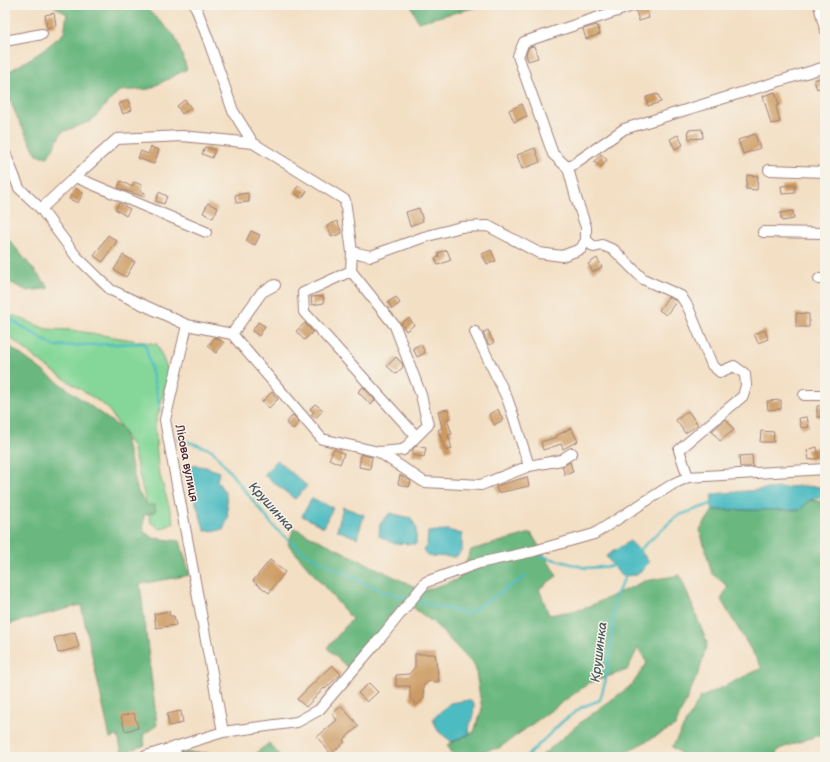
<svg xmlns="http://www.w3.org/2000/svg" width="830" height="762" viewBox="0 0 830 762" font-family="'Balsamiq Sans',sans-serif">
<rect width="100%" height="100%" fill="#f7f3e8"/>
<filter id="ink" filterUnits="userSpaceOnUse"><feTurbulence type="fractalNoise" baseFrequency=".025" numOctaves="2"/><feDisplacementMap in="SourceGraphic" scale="8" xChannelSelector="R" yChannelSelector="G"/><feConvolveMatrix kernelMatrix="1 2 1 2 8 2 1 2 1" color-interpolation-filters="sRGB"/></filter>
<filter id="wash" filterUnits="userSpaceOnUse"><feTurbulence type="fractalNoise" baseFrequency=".012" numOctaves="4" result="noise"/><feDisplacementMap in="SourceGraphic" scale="16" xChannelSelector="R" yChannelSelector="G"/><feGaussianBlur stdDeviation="0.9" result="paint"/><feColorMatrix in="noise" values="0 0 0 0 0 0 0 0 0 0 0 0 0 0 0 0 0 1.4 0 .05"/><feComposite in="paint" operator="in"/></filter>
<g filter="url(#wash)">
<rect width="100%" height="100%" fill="#f3dfc4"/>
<path fill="#84d798" stroke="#677b62" d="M15 316 46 329 71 330 157 344 169 373 155 425 158 469 174 523 161 529 151 523 132 446 107 407 44 365 5 333V317Z"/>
<path fill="#6bb880" stroke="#5a6c56" d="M52 5H143L175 36 187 69 149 89 119 91 91 121 62 132 48 157 37 155C25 132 5 100 5 74L41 52 64 33 67 14Z
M411 5H485L418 22Z
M5 235 49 288 28 291 5 280Z
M5 343 123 430 138 492 147 505H155V512L144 515 143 531 153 538 180 541 190 575 140 584 157 725 143 735 145 745 122 753 118 736 110 738 81 605 5 625Z
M809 500 825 502V733L779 749 774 757H685L672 747 700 698 762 668 721 600 728 586 712 574 700 530 713 510H800Z
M294 528 423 591 459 579 471 550 531 533 557 576 539 589 549 615 583 609 645 581 680 575 707 643 700 669 675 726 622 754V757H540L581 722 632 685 647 663 638 648 627 670 589 683 499 748 455 757 447 745 474 732 482 709 475 666 434 623 411 606 347 667 327 648 352 619 288 544Z
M269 743 281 757H251Z
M167 753H207L223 757H155Z"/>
<path fill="#4ebcc2" stroke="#4c6e76" d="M277 460 307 486 295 499 264 475Z
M192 465 206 467 219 472 217 481 226 494 228 518 223 530 205 531 185 469Z
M800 486 825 487V497L809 500 800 510H713L711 503 713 494Z
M312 498 333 508 324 527 302 516Z
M343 507 364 515 357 538 337 530Z
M390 513 411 518 416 527V544L393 543 379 536 380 524Z
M447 530 462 534V550L456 557 427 556 423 549 427 545 428 532Z
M630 541 644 555 649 563 637 575 621 576 606 556Z
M469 700 474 704 473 719 470 724 469 734 452 742 438 731 433 719 450 703Z"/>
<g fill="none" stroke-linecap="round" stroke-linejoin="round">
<path stroke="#4ebcc2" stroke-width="2.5" d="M5 316 54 346 145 343 161 411
M177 438 212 450 276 529 303 552 381 591 404 597
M637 552 677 516 714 503
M541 556 586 568 615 566
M419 601 467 614 526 576
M526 757 563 721 582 707 600 700 606 679 612 634 614 600 627 573"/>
</g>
<g id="blocks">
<path fill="#cc9a60" d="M646 8 649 18 639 21 636 11Z
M54 13 56 26 47 28 45 15Z
M597 25 600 34 586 39 583 29Z
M534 46 538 58 528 61 526 54 529 47Z
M825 76V86L817 89 814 80Z
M775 92 779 105 776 106 780 122 771 124 763 96Z
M658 94 661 102 648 106 646 97Z
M128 100 132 110 123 114 119 104Z
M185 100 191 108 182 114 177 106Z
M522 104 527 116 514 122 509 110Z
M702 129 703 138 689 139 688 130Z
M755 134 760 148 743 154 738 140Z
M678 135 683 145 675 149 670 139Z
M151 147 159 150 154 164 138 158 141 151 148 154Z
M205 147 215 150 212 158 202 154Z
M535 148 540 162 522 169 517 155Z
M601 154 607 160 601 167 594 162Z
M747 175 758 176 757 190 746 189Z
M121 181 132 187 134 182 142 185 140 191 145 193 144 197 118 188Z
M795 185V193L782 194 781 186Z
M298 186 307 191 302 198 294 193Z
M75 188 83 193 78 203 69 199Z
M159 192 167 196 164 204 156 201Z
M248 193 249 202 236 203 235 195Z
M119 203 130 209 126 216 115 209Z
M208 203 218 208 213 218 203 213Z
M419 208 423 221 410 226 406 212Z
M793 211 794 219 782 221 780 213Z
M337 221 342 233 332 237 327 226Z
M251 231 260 235 255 245 246 241Z
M108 235 117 241 103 262 94 256Z
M447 250 451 260 438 265 435 258 439 257 438 253Z
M491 250 496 261 487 264 482 254Z
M123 255 135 262 126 277 114 270Z
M597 258 602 267 593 272 588 264Z
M323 296 324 303 312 305 311 297Z
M396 297 400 303 392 309 388 302Z
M668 297 677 301 666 315 659 310Z
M796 313 809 314V327H796Z
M409 318 414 325 406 331 401 323Z
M258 322 265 326 259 336 252 331Z
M305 323 313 332 304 340 296 331Z
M488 330 494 343 489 345 483 333Z
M765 330 768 339 758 343 754 334Z
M215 337 224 343 216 353 208 346Z
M421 344 425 353 417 357 413 348Z
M396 357 402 363 403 367 396 374 387 366Z
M363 387 375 400 371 405 358 392Z
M272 392 278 399 269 408 262 402Z
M781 400V409L768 410 767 401Z
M315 404 323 410 316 418 311 415 314 412 310 409Z
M817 406H825V417H817Z
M448 409 450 418 447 419 452 434 448 435 452 449 446 451 438 430 442 428 438 411Z
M498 409 503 420 494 425 489 414Z
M688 411 698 425 685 433 676 420Z
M293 415 299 422 293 429 286 423Z
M807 417 809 427 801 428 799 418Z
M726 419 734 430 720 441 712 431Z
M571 428 578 441 563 449 561 444 543 450 541 442 557 437 556 436Z
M761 431 774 432 773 442H760Z
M416 446 426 448 424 457 412 455 413 449Z
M817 447 819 458 809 460 807 450Z
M334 449 344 454 340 464 329 459Z
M361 454 372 457 370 469 359 467Z
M752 455 753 467H740L739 456Z
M570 462 573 472 565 475 562 466Z
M400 475 411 481 409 487 398 484Z
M527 477 529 486 498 493 496 486Z
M270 560 285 572 269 593 253 581Z
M169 611 170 616H174L176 625 156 628 154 614Z
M75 632 79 647 58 653 54 638Z
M415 654H435L439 682 429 681 423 686 424 698 417 705 410 698V686H396V675L409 674 415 667Z
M332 665 341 674 325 689 324 688 306 707 297 699Z
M369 683 378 692 367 702 358 693Z
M341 706 359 726 343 740 345 742 331 754 317 737 337 720 332 714Z
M181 711 183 723 169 726 167 714Z
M134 713 138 728 125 731 121 716Z"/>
</g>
</g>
<g filter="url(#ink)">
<use href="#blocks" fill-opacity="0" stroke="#9e7f78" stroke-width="1"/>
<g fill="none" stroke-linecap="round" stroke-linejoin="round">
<g stroke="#9e7f78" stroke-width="12">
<path id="minor" d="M195 5 208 39 233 111 253 143
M819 5 825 29
M5 41 42 34
M5 153 19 188 41 209 76 256 111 290 187 325 165 420 223 732 143 757
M568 168 624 129 825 67
M769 170 825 172
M75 177 117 139 182 136 253 143 345 200 352 252 351 271 395 326 421 395 428 425 403 450 379 452
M41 209 75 177 206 232
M763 232 825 233
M586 240 594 247 602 245 614 250 643 279 681 296 688 307 712 365 720 372 734 366 745 374 746 386 743 396 679 450 688 477
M352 252 371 256 424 237 461 227 488 226 539 253 562 256 581 249 586 240V227L577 201 568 168 553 154 518 56 524 42 635 5
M351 271 303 293 304 312 416 436
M819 279H825
M187 325 232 334 322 439 379 452 424 482 481 485 529 466 561 460 572 453
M475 332 507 398 513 415 529 466
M232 334 262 292 275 285
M804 395H825
M223 732 297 722 319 710 378 641 426 582 479 563 534 551 594 534 673 484 688 477 825 469
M174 747 177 757"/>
</g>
<use href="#minor" stroke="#fff" stroke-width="10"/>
</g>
</g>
<g text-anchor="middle" stroke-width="3" stroke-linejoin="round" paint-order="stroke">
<g font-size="12" fill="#4a1f2b" stroke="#f7f3e8">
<text transform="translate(187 463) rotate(79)" y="4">Лісова вулиця</text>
</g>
<g font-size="13" font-style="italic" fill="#4b5660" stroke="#f7f3e8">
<text transform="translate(272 506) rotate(48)" y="5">Крушинка</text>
<text transform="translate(598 652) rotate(-83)" y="5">Крушинка</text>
</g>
</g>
<rect width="830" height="762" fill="none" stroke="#f7f3e8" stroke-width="20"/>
</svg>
